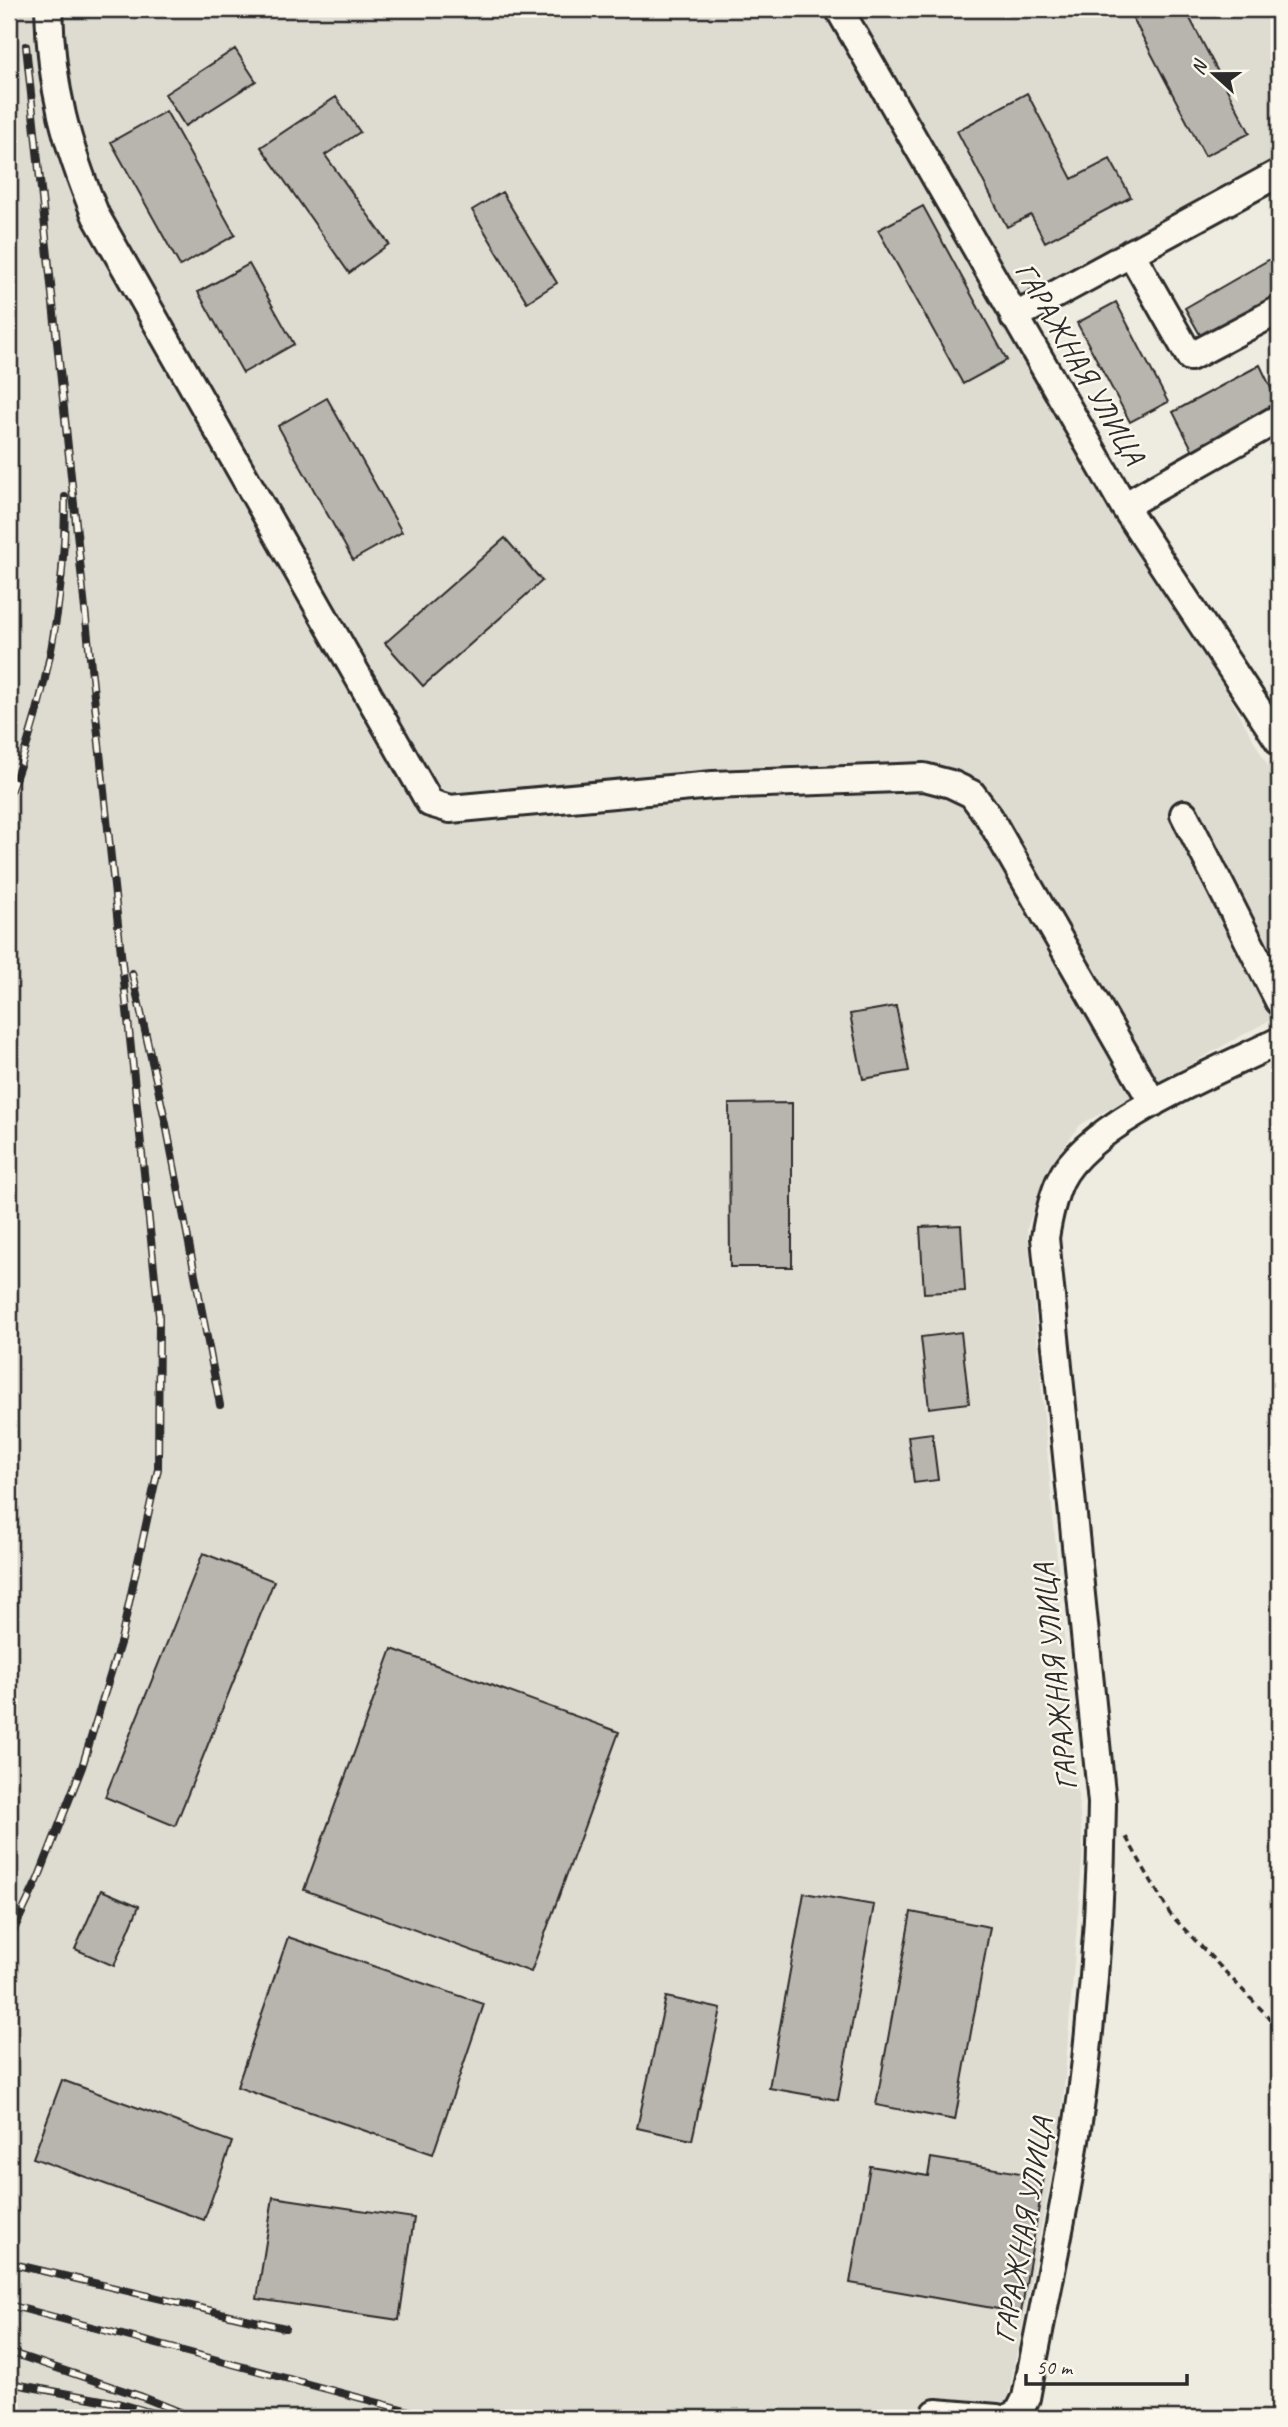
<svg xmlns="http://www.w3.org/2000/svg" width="1288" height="2427" viewBox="0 0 1288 2427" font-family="Caveat,sans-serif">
<rect width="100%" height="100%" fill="#eeebe0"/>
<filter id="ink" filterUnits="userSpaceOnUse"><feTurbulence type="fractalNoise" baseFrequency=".0143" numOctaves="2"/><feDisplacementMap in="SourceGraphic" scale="14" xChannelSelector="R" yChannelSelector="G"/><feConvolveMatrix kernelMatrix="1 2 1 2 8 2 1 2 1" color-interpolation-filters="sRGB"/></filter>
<g filter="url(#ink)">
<path fill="#dedbd1" d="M9 9H1279V154L1022 299 1051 350 1124 506 1279 786V1015L1080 1125 1048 1168 1027 1228 1083 1848 1061 2126 1004 2418H9Z"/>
<path fill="#b8b5ae" stroke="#2b2b2b" stroke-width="2" d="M1128 9H1185L1250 133 1205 156Z
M235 49 256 81 185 126 165 94Z
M1027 93 1072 179 1110 159 1131 197 1045 242 1031 215 1007 227 957 131Z
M336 97 360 132 325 155 389 244 349 273 261 147Z
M166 111 235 235 180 266 111 142Z
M502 192 557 283 527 302 472 210Z
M923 206 1007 360 963 384 878 230Z
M1279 254V297L1203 340 1185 308Z
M249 264 294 344 243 373 198 292Z
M1116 302 1168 402 1130 422 1077 323Z
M1260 365 1279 405 1193 451 1173 412Z
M327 398 402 532 353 560 278 426Z
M505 538 542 581 423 686 385 643Z
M896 1006 909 1071 863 1079 850 1014Z
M792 1103V1267H730L729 1104Z
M961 1225 965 1291 924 1293 920 1227Z
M961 1332 969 1403 929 1408 921 1337Z
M932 1433 938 1480 914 1483 908 1436Z
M203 1553 274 1581 175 1826 105 1797Z
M392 1649 619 1732 531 1972 304 1890Z
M101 1890 139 1906 114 1966 75 1949Z
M804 1893 874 1905 838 2100 769 2088Z
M911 1912 990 1927 955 2120 876 2105Z
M288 1937 484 2004 433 2154 237 2087Z
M666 1997 721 2009 692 2140 637 2128Z
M62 2080 232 2142 204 2220 33 2158Z
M931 2158 1044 2177 1021 2313 850 2283 870 2166 928 2176Z
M273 2197 414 2218 399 2320 257 2299Z"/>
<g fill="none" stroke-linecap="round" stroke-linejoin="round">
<g stroke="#2b2b2b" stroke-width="32">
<path id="minor" d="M49 9C51 89 66 143 96 216L430 803 450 809 713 785 924 777 951 784 972 794 989 817 1153 1103
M839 9 1124 506 1279 741
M1131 253 1190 357 1279 310
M1014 317 1279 173
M1124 506 1279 418
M1184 814 1279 1001
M936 2413 997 2418
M1008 2418 1019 2412 1026 2398C1045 2297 1068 2196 1082 2094 1094 1998 1101 1900 1102 1803L1045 1238C1048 1219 1052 1199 1060 1181 1088 1122 1220 1070 1279 1041"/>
</g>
<path stroke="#2b2b2b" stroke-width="3.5" stroke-dasharray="7 5" stroke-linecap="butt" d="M1126 1837 1170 1914 1279 2028"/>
<use href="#minor" stroke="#fbf7ec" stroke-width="26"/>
<g stroke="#2b2b2b" stroke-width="8">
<path id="rail" d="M9 795C46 702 66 597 65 497
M132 973 166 1124 220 1405
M9 1940 38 1879 82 1767 121 1640 158 1469 159 1316 26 46
M9 2263 285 2328
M9 2305 436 2418
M9 2352 140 2396 195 2418
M9 2383 118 2403 170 2418"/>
</g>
<use href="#rail" stroke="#fbf7ec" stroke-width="5" stroke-dasharray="16" stroke-linecap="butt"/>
</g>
</g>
<g text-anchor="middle" stroke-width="5" stroke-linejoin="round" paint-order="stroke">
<g font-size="30" fill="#2b2b2b" stroke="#fbf7ec">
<text transform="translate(1080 363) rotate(60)" y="10">ГАРАЖНАЯ УЛИЦА</text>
<text transform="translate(1055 1677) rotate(-96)" y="10">ГАРАЖНАЯ УЛИЦА</text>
<text transform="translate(1023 2230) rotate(-80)" y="10">ГАРАЖНАЯ УЛИЦА</text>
</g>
</g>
<rect width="1288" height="2427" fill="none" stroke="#fbf7ec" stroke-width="35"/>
<rect x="18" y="18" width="1253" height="2392" fill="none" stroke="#2b2b2b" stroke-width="2.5" filter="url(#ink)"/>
<g transform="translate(1214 74) rotate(291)" stroke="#fbf7ec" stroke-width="5" paint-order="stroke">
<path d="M0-5L12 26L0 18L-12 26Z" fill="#2b2b2b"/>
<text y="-10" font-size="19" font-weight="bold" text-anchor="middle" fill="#2b2b2b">N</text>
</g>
<path d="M1026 2374v10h161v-10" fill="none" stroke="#2b2b2b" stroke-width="3.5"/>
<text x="1036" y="2374" font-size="21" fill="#2b2b2b" stroke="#fbf7ec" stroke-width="5" paint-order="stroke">50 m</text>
</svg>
